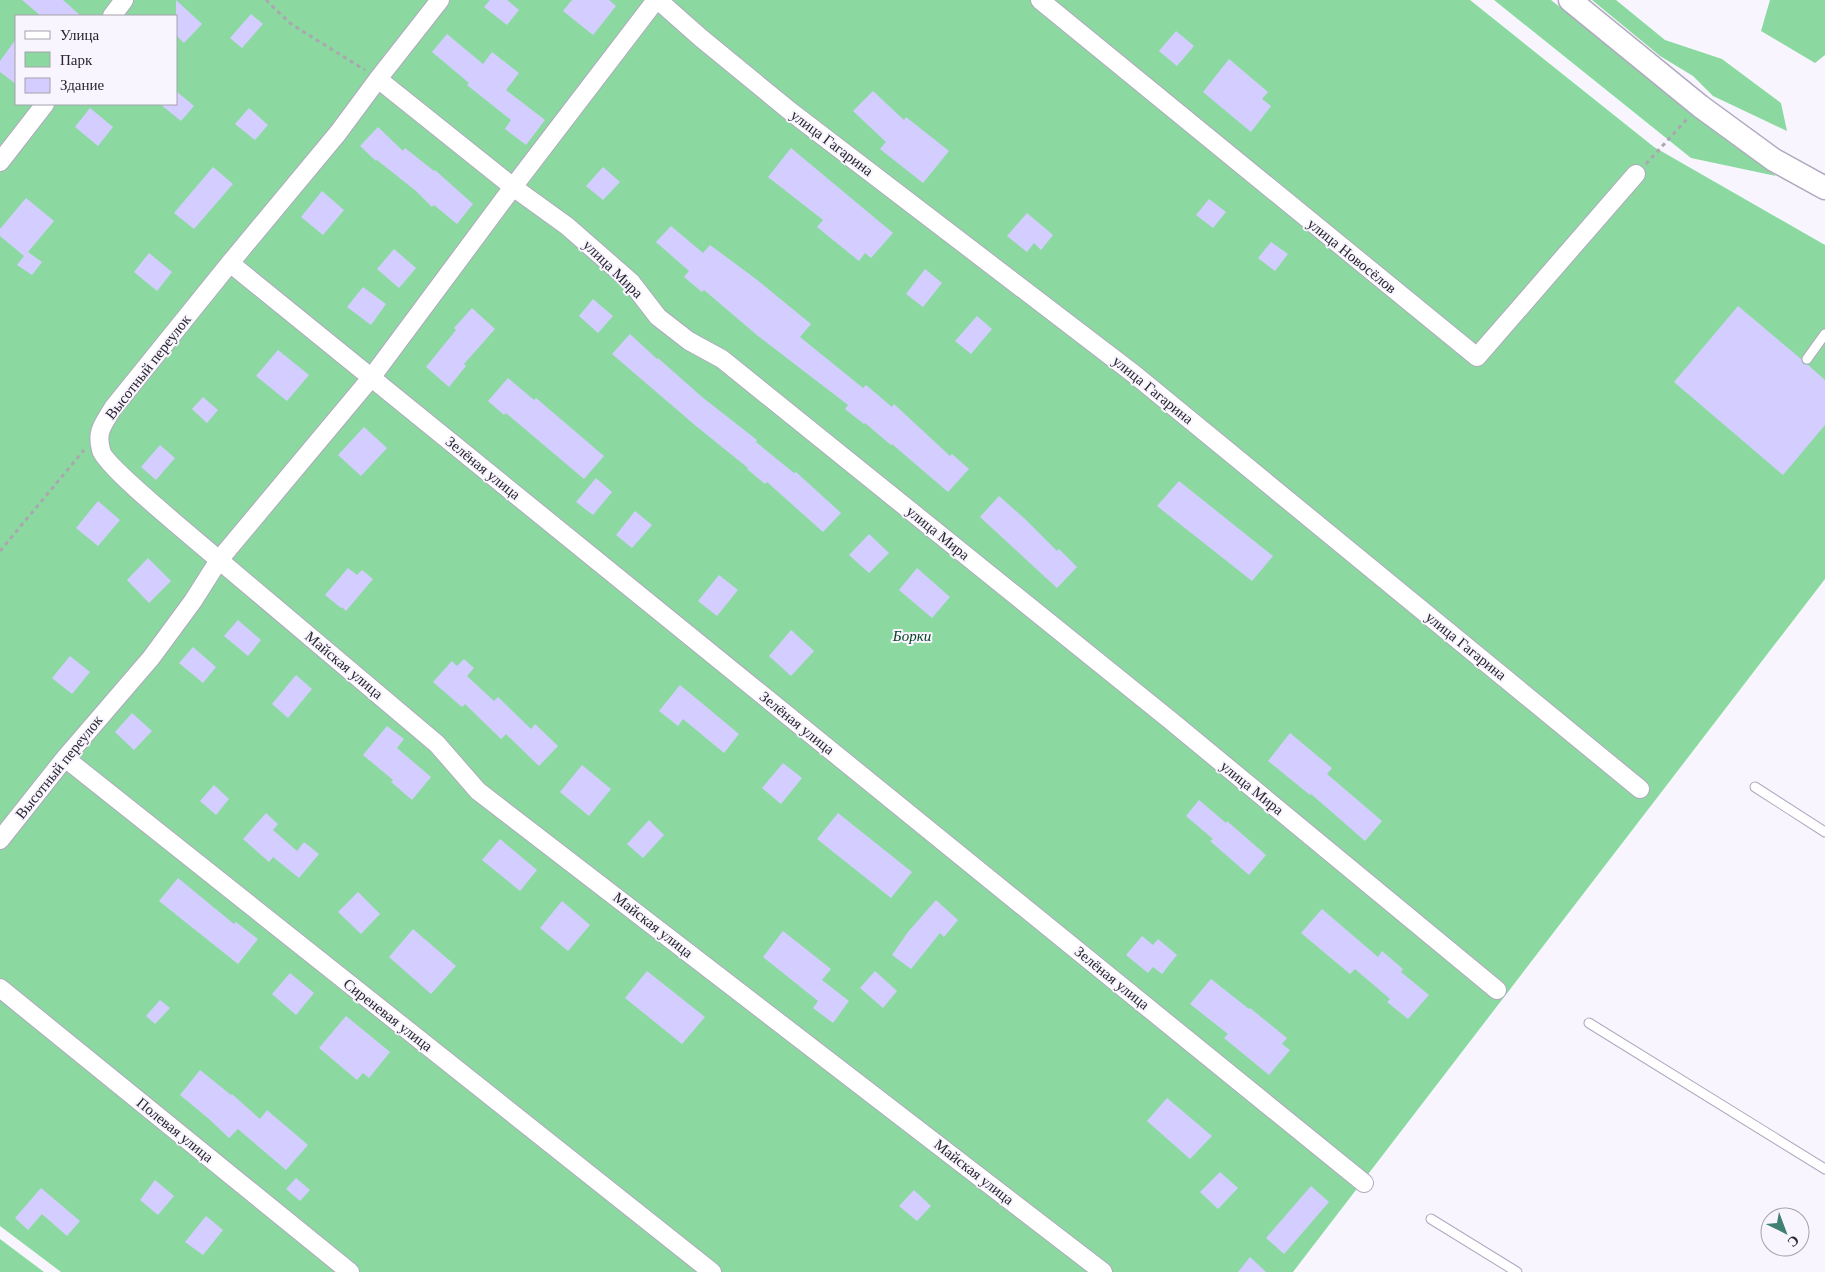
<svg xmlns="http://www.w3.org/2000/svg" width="1825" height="1272" viewBox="0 0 1825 1272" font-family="Georgia,serif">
<rect width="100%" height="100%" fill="#f8f5ff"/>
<path fill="#8bd9a0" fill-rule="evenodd" d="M0 0H1470L1654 147 1825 245V579L1293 1272H61L0 1226ZM16 16H176V104H16Z
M1494 0H1551L1776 176 1691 158Z
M1592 0H1616L1665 40 1722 59 1781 103 1787 131 1713 96 1693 76 1660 56Z
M1770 0H1825V55L1815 63 1761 31Z
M0 1239 44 1272H0Z"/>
<path fill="#d4cdff" d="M22 0H63L81 16H41Z
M176 0 202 24 184 43 176 35Z
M490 0H507L519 10 507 25 484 7Z
M572 0H609L616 6 593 35 563 11Z
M251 14 263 24 242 48 230 38Z
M1176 31 1194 46 1177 66 1159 51Z
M447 34 483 64 492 52 519 73 506 90 545 120 526 145 505 129 511 120 467 85 469 83 432 52Z
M16 39V84L0 72V61Z
M1229 59 1268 92 1262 99 1271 106 1251 132 1203 92Z
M176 91 194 106 181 121 160 104H176Z
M873 91 904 120 906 117 949 151 923 183 880 149 886 142 853 111Z
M90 108 113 127 98 146 75 127Z
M249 108 268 125 255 140 235 124Z
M378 127 403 151 405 148 434 171 435 170 473 204 457 224 434 205 432 207 416 191 377 160 376 161 360 146Z
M791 148 893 233 871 258 865 253 859 261 817 227 823 220 768 177Z
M213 167 233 184 194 229 174 213Z
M603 167 620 182 603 200 586 186Z
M322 191 344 210 323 235 301 217Z
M26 198 54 221 28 252 42 262 32 275 17 265 24 256 0 236V229Z
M1209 199 1226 212 1213 228 1196 215Z
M1027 213 1053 235 1041 250 1034 243 1027 252 1007 236Z
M671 226 703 253 710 245 756 279 811 324 800 337 863 388 866 385 892 407 894 404 950 456 952 454 969 469 948 492 892 444 891 445 865 423 864 424 845 409 848 405 758 336 704 290 702 292 684 277 689 271 656 242Z
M1271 242 1288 254 1275 271 1258 258Z
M394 249 416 268 399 288 377 269Z
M149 253 172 272 157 291 134 272Z
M925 269 942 283 923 307 906 294Z
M363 287 386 304 371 325 347 307Z
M593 299 613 316 598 333 579 316Z
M1738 306 1801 359 1803 364 1808 365 1825 380V425L1783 475 1674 382Z
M472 308 495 329 464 364 466 366 449 387 426 367 456 330 454 328Z
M977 316 992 329 971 354 955 341Z
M630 334 657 359 658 358 702 397 757 440 756 442 794 473 796 472 841 513 823 532 767 482 765 484 747 469 748 468 696 426 612 354Z
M278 350 309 375 287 401 256 376Z
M508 378 534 400 536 398 604 456 584 479 506 413 504 415 488 401Z
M203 397 218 410 207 423 192 409Z
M364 427 387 448 361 476 338 455Z
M160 445 175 458 156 480 141 467Z
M596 478 612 492 593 515 576 502Z
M1179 481 1273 556 1252 581 1157 506Z
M999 496 1025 519 1057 551 1059 549 1077 567 1057 588 980 517Z
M98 501 120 520 98 546 76 528Z
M635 511 652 525 632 548 616 535Z
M869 534 889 553 869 573 849 555Z
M148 558 171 581 149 603 127 580Z
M348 568 357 575 362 570 373 579 346 611 342 607 341 608 325 595Z
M917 568 950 597 932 618 899 590Z
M719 575 738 590 717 616 698 601Z
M238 620 261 640 248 656 224 636Z
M791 630 814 651 791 676 769 656Z
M193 647 216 667 203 683 179 663Z
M70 656 90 672 72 694 52 678Z
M464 659 474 668 467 676 494 701 498 697 531 729 535 724 558 746 539 766 506 734 501 739 465 704 462 707 433 682 452 661 457 666Z
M296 675 312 689 288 718 272 704Z
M680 685 739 734 724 753 683 719 678 726 659 711Z
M132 713 152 731 134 750 115 732Z
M387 726 404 739 397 748 431 777 412 800 391 782 393 780 363 755Z
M1290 733 1332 768 1327 774 1382 821 1365 841 1311 794 1310 795 1268 761Z
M783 763 802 778 781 804 762 788Z
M582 765 611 789 589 816 560 792Z
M214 785 229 799 216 815 200 801Z
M1199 800 1226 823 1227 821 1266 855 1249 875 1210 841 1213 839 1186 816Z
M266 813 278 824 273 830 297 851 304 842 319 854 299 878 273 857 269 862 243 839Z
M838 813 912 872 891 898 817 839Z
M649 820 664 835 643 858 627 844Z
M500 839 537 870 520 891 482 860Z
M178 878 234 924 236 922 258 939 238 964 159 901Z
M358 892 380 914 361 934 338 912Z
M936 900 958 920 944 937 940 933 911 969 892 955 908 932Z
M562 901 590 925 568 951 540 928Z
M1322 909 1378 957 1382 951 1403 969 1401 972 1429 995 1408 1019 1387 1002 1390 999 1355 969 1350 974 1301 933Z
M413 929 456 966 431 994 389 957Z
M783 931 831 969 822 980 849 1001 833 1023 813 1008 818 1001 763 957Z
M1142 936 1153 945 1158 939 1177 955 1162 974 1153 967 1148 973 1126 955Z
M647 971 705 1017 682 1044 625 998Z
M875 971 897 991 883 1008 860 988Z
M290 973 314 993 296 1015 272 994Z
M1211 979 1249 1009 1250 1008 1287 1038 1282 1044 1290 1050 1269 1075 1224 1038 1228 1034 1190 1004Z
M160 1000 170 1008 155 1024 146 1016Z
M346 1016 390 1052 369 1078 363 1073 357 1080 319 1048Z
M200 1070 231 1095 232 1094 260 1119 267 1110 308 1145 286 1170 238 1129 229 1138 209 1119 180 1095Z
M1167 1098 1212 1136 1190 1159 1147 1121Z
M1220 1172 1238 1188 1218 1209 1200 1192Z
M296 1178 310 1190 300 1201 286 1189Z
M155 1180 174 1196 158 1215 140 1200Z
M1311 1186 1329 1202 1284 1254 1266 1238Z
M41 1188 80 1221 67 1236 42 1214 28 1230 15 1218Z
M914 1190 931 1206 917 1221 899 1206Z
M206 1216 223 1230 203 1255 185 1242Z
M1250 1257 1266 1272H1238Z"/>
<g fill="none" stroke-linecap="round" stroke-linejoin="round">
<g stroke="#b0a8bf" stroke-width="11">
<path id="service" d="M1807 359 1825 334
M1755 787 1825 832
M1589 1023 1825 1169
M1431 1219 1517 1272"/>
</g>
<g stroke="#b0a8bf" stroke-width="20">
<path id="minor" d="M656 0 513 187 371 378 219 560 437 744 478 791 1103 1272
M658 0 701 38 790 111 1134 374 1640 789
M1040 0 1477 357 1636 174
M112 16 124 0
M378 79 513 187 567 226 631 282 658 317 689 341 722 359 1170 720 1497 990
M0 162 45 104
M230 263 1364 1183
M65 758 712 1272
M0 840 65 758 151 658 193 601 219 560C201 544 104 466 101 450 96 431 103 425 113 408L230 263 338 133 378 79 440 0
M0 988 350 1272"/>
</g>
<g stroke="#b0a8bf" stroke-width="25">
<path id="tertiary" d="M1570 0 1700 106 1774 160 1825 188"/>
</g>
<path stroke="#aaa7b0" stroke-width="3" stroke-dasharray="4 4" stroke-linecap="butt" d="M266 0 291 24 365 70
M1646 164 1687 119
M0 551 84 450"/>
<use href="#service" stroke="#fff" stroke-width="9"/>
<use href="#minor" stroke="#fff" stroke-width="18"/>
<use href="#tertiary" stroke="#fff" stroke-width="22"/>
</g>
<g text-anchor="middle" stroke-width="4" stroke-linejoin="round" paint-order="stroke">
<g font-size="15" fill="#28252e" stroke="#f8f5ff">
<text transform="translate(832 143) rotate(37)" y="5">улица Гагарина</text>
<text transform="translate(1352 256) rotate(39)" y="5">улица Новосёлов</text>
<text transform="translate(613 269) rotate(44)" y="5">улица Мира</text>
<text transform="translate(148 367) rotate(-52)" y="5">Высотный переулок</text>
<text transform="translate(1153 390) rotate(39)" y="5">улица Гагарина</text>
<text transform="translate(483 468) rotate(39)" y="5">Зелёная улица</text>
<text transform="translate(938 533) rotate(39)" y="5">улица Мира</text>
<text transform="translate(1466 646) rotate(39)" y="5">улица Гагарина</text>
<text transform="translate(344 665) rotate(40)" y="5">Майская улица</text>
<text transform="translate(797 723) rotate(39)" y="5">Зелёная улица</text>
<text transform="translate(59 767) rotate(-51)" y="5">Высотный переулок</text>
<text transform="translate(1252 788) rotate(39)" y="5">улица Мира</text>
<text transform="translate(653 925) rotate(38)" y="5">Майская улица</text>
<text transform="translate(1112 978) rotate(39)" y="5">Зелёная улица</text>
<text transform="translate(388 1015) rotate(38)" y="5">Сиреневая улица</text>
<text transform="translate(175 1130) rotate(39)" y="5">Полевая улица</text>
<text transform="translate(974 1172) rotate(38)" y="5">Майская улица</text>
</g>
<g font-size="15" font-style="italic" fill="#054420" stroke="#f8f5ff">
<text x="912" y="641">Борки</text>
</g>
</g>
<rect x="15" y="15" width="162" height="90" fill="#f8f5ff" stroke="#a5a2ab"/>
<rect x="25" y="31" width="25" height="8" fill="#ffffff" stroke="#a5a2ab"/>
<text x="60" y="40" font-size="15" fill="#28252e">Улица</text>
<rect x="25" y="52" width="25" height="15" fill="#8bd9a0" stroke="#a5a2ab"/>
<text x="60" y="65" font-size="15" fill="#28252e">Парк</text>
<rect x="25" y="78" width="25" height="15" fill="#d4cdff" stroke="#a5a2ab"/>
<text x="60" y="90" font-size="15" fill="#28252e">Здание</text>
<g transform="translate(1785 1232) rotate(138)"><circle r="24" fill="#f8f5ff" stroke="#a5a2ab"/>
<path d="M0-4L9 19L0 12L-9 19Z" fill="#408171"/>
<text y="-8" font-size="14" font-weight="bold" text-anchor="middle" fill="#28252e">С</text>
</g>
</svg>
